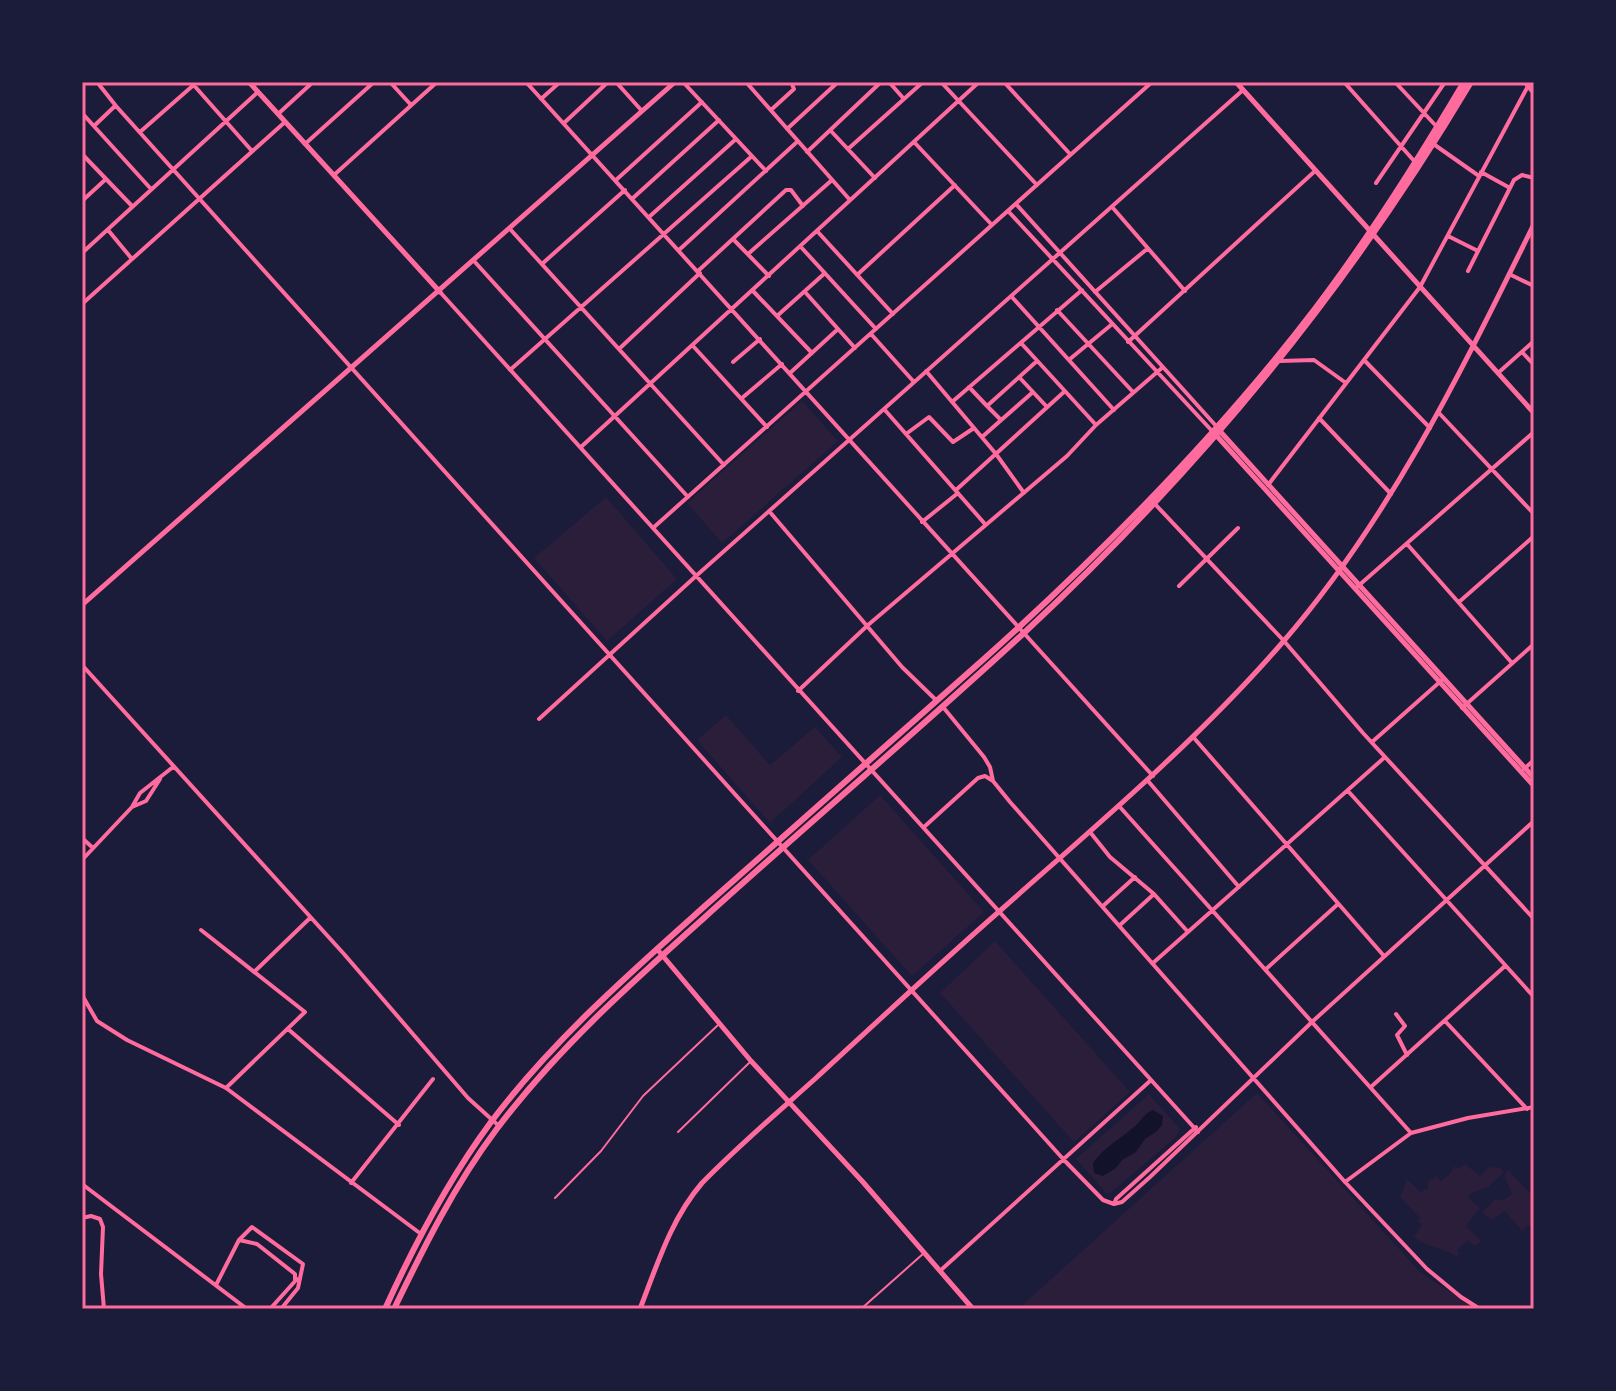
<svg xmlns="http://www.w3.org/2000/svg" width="1616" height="1391" viewBox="0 0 1616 1391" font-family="'Times New Roman',serif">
<rect width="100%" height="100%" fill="#1b1b3a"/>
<path fill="#2a1e3b" d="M802 401 838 441 722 543 687 503Z
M606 497 677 579 607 641 534 558Z
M726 715 770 765 815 727 842 757 770 823 697 740Z
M880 795 984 912 912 976 808 860Z
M995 941 1130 1092 1074 1142 940 993Z
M1257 1093 1421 1273 1477 1309H1018Z
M1149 1094 1180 1129 1175 1138 1110 1193H1106L1076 1159Z
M1465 1164 1480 1176 1489 1167 1500 1168 1504 1172 1488 1187 1470 1194 1469 1198 1480 1208 1466 1226 1481 1241 1476 1246 1467 1241 1457 1250 1459 1253 1456 1257C1443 1246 1426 1249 1414 1236L1422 1225 1417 1221 1420 1218 1400 1197 1407 1179 1421 1192 1428 1188V1182L1436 1176 1441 1181 1451 1173 1453 1166 1458 1169Z
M1508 1170 1534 1197V1229L1528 1225 1522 1231 1505 1211 1492 1220 1482 1213 1494 1200H1504L1512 1194 1504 1176Z"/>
<path fill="#12122b" d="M1153 1110 1163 1116 1162 1125 1157 1131 1145 1139 1136 1152 1122 1160 1116 1168 1103 1176 1094 1173 1093 1163C1103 1148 1120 1139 1133 1128 1141 1122 1143 1114 1153 1110Z"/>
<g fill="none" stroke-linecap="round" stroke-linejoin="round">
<path stroke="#ff6b9d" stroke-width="2" d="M678 1132 750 1062
M555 1198 601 1151 643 1096 718 1025
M861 1309 924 1253"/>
<path stroke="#ff6b9d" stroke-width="4" d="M97 82 116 106 1064 1160 1103 1200 1114 1204
M191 82 252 151
M390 82 411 105
M526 82 1153 776
M616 82 642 111
M683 82 766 171
M746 82 850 200
M889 82 904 99
M941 82 1037 185
M1004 82 1070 154
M1344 82 1415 162
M1395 82 1437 127
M541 99 560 82
M771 110 794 89 791 82
M82 113 151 189
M278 114 313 82
M564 123 608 82
M94 126 115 106
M787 129 838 82
M830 130 875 178
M140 132 197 82
M914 142 992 225
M1432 143 1479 176
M305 144 374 82
M848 149 923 82
M807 152 881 82
M82 154 132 206
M1481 172 1510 188
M334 175 437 82
M616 180 702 102
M1376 183 1445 82
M633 198 719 120
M82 201 106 179
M1016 204 1217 427
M1113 208 1185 291
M1008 211 1213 432
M649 217 736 139
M510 229 724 465
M108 230 132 259
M817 231 893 314
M1448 236 1478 251
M733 239 769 276
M800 246 876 329
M679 250 798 141
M82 253 258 92
M748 254 832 180
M474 261 688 497
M543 263 625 190
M698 271 786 190H791L803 206
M1468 271 1514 180 1522 175 1534 178
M1509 274 1534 286
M857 275 955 185
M753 291 812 353
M440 292 1198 1132
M805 292 855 348
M1095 292 1147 249
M1011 296 1114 410
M82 304 285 122
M1057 310 1133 392
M777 316 825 273
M871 334 914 382
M1128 342 1315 171
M1021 343 1096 425
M693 346 767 427
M619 349 700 273
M1522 352 1534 365
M1070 359 1111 325
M1280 361 1314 360 1346 383
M1365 361 1430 428
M733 362 760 339
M510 370 752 156
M926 371 996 454 1024 493
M790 373 838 329
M1498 373 1534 341
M1019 377 1047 407
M969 387 987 406 1037 361
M742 398 782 364
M952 402 1082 290
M987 406 1001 420
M884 409 985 524
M1439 413 1534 514
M1319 418 1391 494
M906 434 929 417 953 442 974 428
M982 437 1033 392
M581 447 979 82
M1268 485 1420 287 1528 86
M956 490 1065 391
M1154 503 1284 641 1363 733 1534 919
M769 511 902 667 937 701
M922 522 958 493
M653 528 1152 82
M1407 544 1512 663
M1179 586 1238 528
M1357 587 1534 432
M1459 602 1534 536
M82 665 344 954 468 1098 499 1126
M798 691 868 625 1067 456 1096 425 1163 367
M943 707 984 757 990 767 993 781 1010 802 1345 1182 1427 1269 1461 1297 1480 1309
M1462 708 1534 644
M539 719 696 576 1243 90
M1194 738 1384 956
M1372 742 1442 680
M1524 769 1534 760
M1148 781 1239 887
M1348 791 1534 997
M1119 806 1411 1133
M132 807 146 801 160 779
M924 827 978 778 985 776 993 781
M1090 832 1110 857 1154 894 1188 932
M82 838 93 848
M82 860 132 807 140 793 173 767
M1103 906 1135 877
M1120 925 1154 894
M201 930 305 1012 226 1088
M1153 963 1385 757
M1266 969 1338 904
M254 972 310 918
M82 995 97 1021 127 1040 226 1088 421 1234
M1396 1014 1405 1026 1397 1035 1407 1055
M1445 1021 1527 1109
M288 1029 399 1125
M1372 1086 1505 966
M1345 1182 1411 1133 1468 1118 1534 1107
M351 1183 433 1079
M82 1184 247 1309
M1114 1204 1122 1202 1150 1177 1313 1021 1534 821
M1114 1204 1116 1199 1196 1127
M82 1218 91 1216 100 1219 103 1227 101 1274 104 1309
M239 1240 257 1244 295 1274V1280
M941 1270 1150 1081
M216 1285 239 1240 252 1227 303 1264 298 1288 281 1309
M270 1309 297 1279"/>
<path stroke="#ff6b9d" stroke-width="5" d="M249 82 440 292
M1236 82 1534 413
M1525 82 1534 93
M1218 429 1534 778
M1215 434 1534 786
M82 605 675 82
M657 949 751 1061 862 1181 973 1309
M640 1309C657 1265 671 1219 702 1183 738 1146 777 1113 816 1078 878 1021 939 964 1002 909 1099 823 1197 741 1282 643 1390 519 1462 370 1534 224"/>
<path stroke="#ff6b9d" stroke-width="6" d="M385 1309C415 1243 448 1180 491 1122 552 1041 631 972 706 905 799 822 892 741 985 658 1104 551 1217 437 1314 310 1369 238 1418 160 1464 82
M394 1309C424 1247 454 1186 496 1130 556 1050 630 984 704 918 810 822 920 729 1025 632 1202 467 1347 290 1471 82"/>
</g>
<rect width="1616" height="1391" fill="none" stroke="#1b1b3a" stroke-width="168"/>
<rect x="84" y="84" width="1448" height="1223" fill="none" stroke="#ff6b9d" stroke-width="3"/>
</svg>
